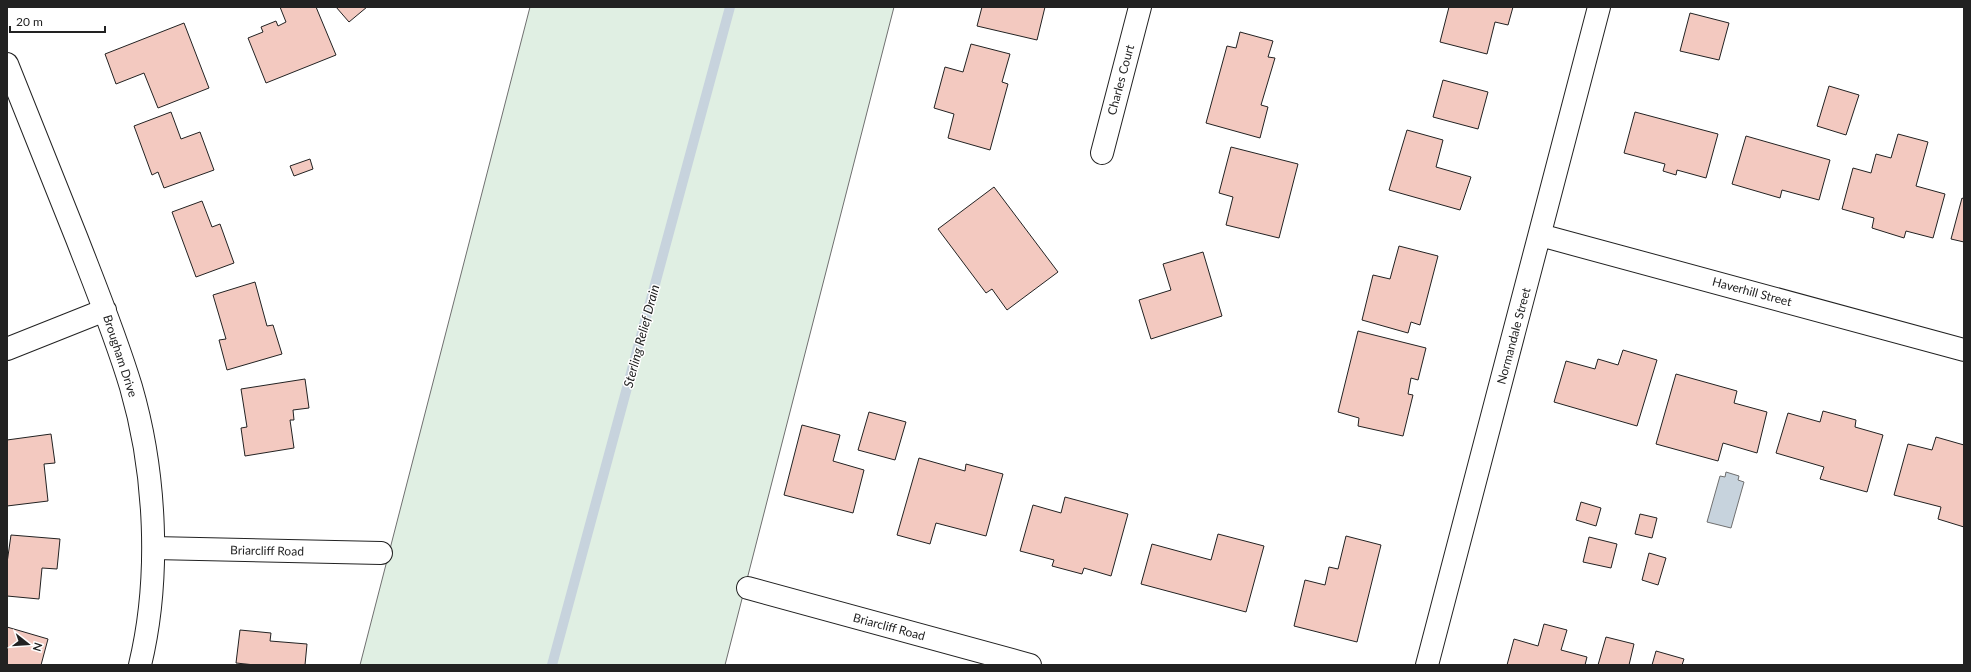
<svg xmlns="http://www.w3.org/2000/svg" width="1971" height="672" viewBox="0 0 1971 672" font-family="Lato,sans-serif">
<rect width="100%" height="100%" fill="#fff"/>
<path fill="#e0efe3" stroke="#6f6f6f" d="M530 7H894L725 665H360Z"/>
<path fill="#c7d3dd" stroke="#6f6f6f" d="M1726 472 1739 476 1738 480 1744 482 1731 528 1707 522 1720 476 1725 477Z"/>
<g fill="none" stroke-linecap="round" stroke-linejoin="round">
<path stroke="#c7d3dd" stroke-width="10" d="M552 665 730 7"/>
</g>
<path fill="#f3c9c0" stroke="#222" d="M280 7H316L336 55 266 83 248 38 263 32 261 27 276 21 278 26 286 22Z
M336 7H367L349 22Z
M982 7H1045L1037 40 977 26Z
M1449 7H1513L1508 25 1495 22 1487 54 1440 42Z
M1690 13 1729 23 1719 60 1680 51Z
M184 23 209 88 158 108 144 73 116 84 105 54Z
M1240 32 1273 41 1268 57 1275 58 1261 105 1268 107 1260 138 1206 123 1227 46 1236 48Z
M971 44 1010 54 1002 82 1008 84 990 150 948 138 954 114 934 108 945 67 963 72Z
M1443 80 1488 92 1478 129 1433 117Z
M1829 86 1859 95 1846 135 1817 126Z
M171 112 181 139 200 132 214 170 164 188 158 172 152 175 134 126Z
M1635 112 1718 134 1706 178 1677 170 1676 175 1663 171 1665 164 1624 153Z
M1407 130 1443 140 1436 167 1471 177 1460 210 1389 190Z
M1898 134 1928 142 1916 186 1945 194 1933 238 1906 231 1904 238 1872 228 1874 218 1842 209 1853 168 1871 173 1876 154 1891 158Z
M1746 136 1830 160 1819 200 1782 190 1780 198 1732 184Z
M1231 147 1298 164 1279 238 1226 225 1233 197 1219 193Z
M310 159 313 169 294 176 290 166Z
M994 187 1058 272 1007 310 992 289 986 293 938 229Z
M1962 198 1964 199V242L1951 239Z
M202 201 212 227 220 224 234 263 196 277 172 212Z
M1399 246 1438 256 1420 325 1411 322 1408 333 1362 320 1373 275 1390 279Z
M1203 252 1222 316 1151 339 1139 300 1171 290 1163 264Z
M255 282 267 326 273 325 282 354 227 370 219 340 226 339 213 295Z
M1358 331 1426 348 1418 380 1411 378 1408 394 1413 395 1403 436 1358 426 1359 418 1338 412Z
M1623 350 1657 360 1637 426 1554 402 1566 361 1595 369 1598 359 1618 365Z
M1676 374 1737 391 1734 403 1767 412 1757 453 1723 443 1718 461 1656 444Z
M305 379 309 408 293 410 294 420H290L294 448 245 456 241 428 247 427 241 389Z
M1823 411 1856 420 1855 427 1883 435 1867 492 1820 479 1824 467 1776 453 1788 413 1820 422Z
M869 412 906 422 895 460 858 450Z
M802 425 840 435 833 461 864 470 853 513 784 495Z
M51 434 55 463 44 464 48 501 7 506V440Z
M1936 437 1964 445V527L1938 519 1941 507 1894 495 1908 444 1932 450Z
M919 458 965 471 966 464 1003 474 986 536 936 523 930 544 897 535Z
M1065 497 1128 514 1111 576 1084 568 1082 574 1052 566 1054 560 1020 551 1033 505 1061 513Z
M1581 502 1601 508 1596 526 1576 520Z
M1640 514 1657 518 1652 538 1635 534Z
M1218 534 1264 546 1246 612 1141 584 1152 544 1211 560Z
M11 535 60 539 57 569 42 568 39 599 7 596V563Z
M1346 536 1381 545 1357 642 1294 626 1305 580 1325 585 1329 567 1338 569Z
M1589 537 1617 544 1611 568 1583 562Z
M1649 553 1666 558 1658 585 1642 580Z
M1544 624 1567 630 1561 650 1587 657 1585 665H1507L1514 639 1538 646Z
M7 627 48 639 41 665H7Z
M240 630 271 633 270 641 307 644 305 665H255L236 663Z
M1606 637 1634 644 1629 665H1598Z
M1656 651 1684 659 1682 665H1652Z"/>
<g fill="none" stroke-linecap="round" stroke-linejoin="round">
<g stroke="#222" stroke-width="24">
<path id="minor" d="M7 64C30 122 54 181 77 239 96 288 116 337 131 387 156 473 161 578 140 665
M1102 153 1140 7
M1540 235 1964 350
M7 349 105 310
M154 548 381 553
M748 588 1030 665
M1427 665 1599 7"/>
</g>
<use href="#minor" stroke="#fff" stroke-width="22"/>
</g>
<g text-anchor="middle" stroke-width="3" stroke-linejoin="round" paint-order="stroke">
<g font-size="12" fill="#222" stroke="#fff">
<text transform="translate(1121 80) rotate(-75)" y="4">Charles Court</text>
<text transform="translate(1752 292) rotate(15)" y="4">Haverhill Street</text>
<text transform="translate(1514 336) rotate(-75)" y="4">Normandale Street</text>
<text transform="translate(120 356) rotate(72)" y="4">Brougham Drive</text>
<text transform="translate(267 551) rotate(1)" y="4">Briarcliff Road</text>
<text transform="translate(889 627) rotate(15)" y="4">Briarcliff Road</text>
</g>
<g font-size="13" font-style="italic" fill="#222" stroke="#fff">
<text transform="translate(641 336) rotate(-75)" y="5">Sterling Relief Drain</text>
</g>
</g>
<rect width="1971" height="672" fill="none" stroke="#222222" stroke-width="16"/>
<g transform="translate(28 644) rotate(107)" stroke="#ffffff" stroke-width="3" paint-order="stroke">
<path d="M0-3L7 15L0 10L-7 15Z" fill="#222222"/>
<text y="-6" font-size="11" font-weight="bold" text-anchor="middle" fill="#222222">N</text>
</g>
<path d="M10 26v6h95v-6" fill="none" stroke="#222222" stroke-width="2"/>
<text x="16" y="26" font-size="12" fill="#222222" stroke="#ffffff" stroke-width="3" paint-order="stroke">20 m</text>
</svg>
